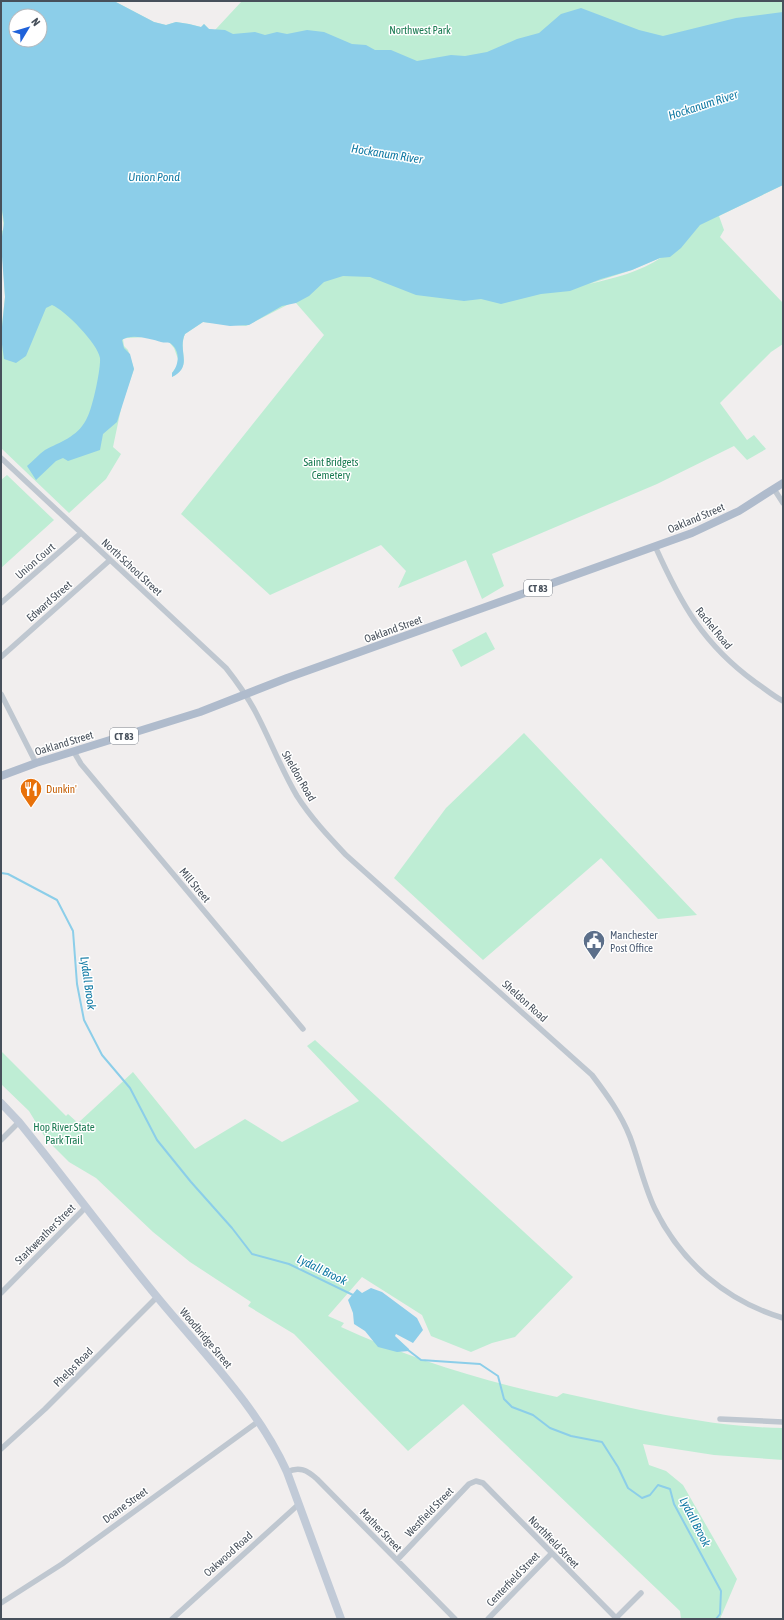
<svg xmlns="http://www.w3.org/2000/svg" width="784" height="1620" viewBox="0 0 784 1620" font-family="'Asap Condensed',sans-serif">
<rect width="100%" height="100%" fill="#f1eeee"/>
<path fill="#beedd4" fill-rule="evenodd" d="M1 1H114L154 22 166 25 176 22 189 24 201 27 204 24 209 29 215 30 242 1H783V185L719 216 724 230 720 237 783 303V344L771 352 720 403 747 440 754 435 766 449 747 460 734 446 657 484 492 554 504 586 482 599 466 560 398 588 406 571 381 545 270 595 181 514 324 335 296 303H291L246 326 203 322 185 334C177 352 194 365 172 377V373L177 366 178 359 174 348 169 342 147 337 127 338 123 339 124 346 128 350 134 369 122 404 113 447 121 454 106 479 69 513 1 448V333L5 297 1 231 4 230 1 203ZM16 16H40V40H16ZM662 257C640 272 615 278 589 284L632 270Z
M7 475 54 520 1 568V480Z
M486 632 495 649 461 667 452 650Z
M524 733 697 915 658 919 601 858 483 960 394 878 446 808Z
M315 1040 573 1277 515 1337 492 1343 471 1352 431 1336 422 1315 362 1277 328 1316 344 1323 341 1327C411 1359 483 1381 557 1397L563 1393C636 1409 708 1427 783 1428V1460L714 1455 643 1444 649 1465 666 1471 683 1485 737 1579 720 1619H681L680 1611 463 1404 408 1451 294 1334 248 1306 251 1302 190 1262 153 1232 96 1178 69 1162 46 1139 29 1111 1 1084V1051L66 1116 68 1114 78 1123 133 1072 195 1149 245 1119 282 1142 359 1101 307 1046Z"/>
<path fill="#8ccee9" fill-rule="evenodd" d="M1 1H114L154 22 166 25 176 22 189 24 201 27 204 24 209 29 225 30 233 34 255 32 265 35 277 32 287 34 307 30 324 32 352 44 366 45 375 50H391L417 61 451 55 465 56 487 52 517 39 539 33 561 14 581 8 639 30 663 36 736 18 783 12V185L700 225 681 248 670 257 660 258 632 270 601 279 570 291 541 294 501 304 481 299 464 301 416 295 370 277 343 276 324 282 309 296 296 303 282 306 249 325 230 326 203 322 185 334C177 351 194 366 172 377V373C179 365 181 351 170 343 167 342 164 343 161 342 151 339 131 333 122 340L124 348 130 354 134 369 117 422 103 434 100 450 68 461 63 458 56 461 36 480 27 466C33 461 39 454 45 450 60 442 77 437 86 420 92 411 101 369 100 358 98 344 65 310 52 305L46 308 26 356 16 363 4 359 1 337 5 297 1 243 4 223 1 203ZM16 16H40V40H16Z
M371 1288 382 1292 417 1318 423 1330 413 1343 396 1334 395 1336 409 1349V1351L397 1352 378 1347 365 1331 354 1324 353 1313 348 1300 357 1289 362 1293Z"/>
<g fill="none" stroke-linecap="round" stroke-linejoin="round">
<path stroke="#8ccee9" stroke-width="2" d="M1 873 8 874 57 900 73 931 77 984 84 1020 102 1055 130 1088 157 1140 191 1182 232 1228 252 1254 289 1264 353 1295
M408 1350 421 1360 480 1364 498 1376 504 1399 512 1407 533 1415 550 1428 571 1436 602 1442 618 1467 628 1488 642 1498 650 1495 658 1485 670 1489 674 1504 721 1591 720 1614 716 1619"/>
<path stroke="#bfc7d0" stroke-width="5.5" d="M1 458 226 668C237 682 247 696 255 711 270 739 281 769 297 796 311 818 329 837 346 855L592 1075C607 1095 621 1114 630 1137 639 1161 644 1186 655 1209 681 1262 726 1301 783 1318
M774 489 783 503
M655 546C681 604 703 644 755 682 764 688 773 696 783 701
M1 603 81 533
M1 657 110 560
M1 694 36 763
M74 752 81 764 303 1029
M1 1140 19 1122
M1 1293 86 1207
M720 1419 783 1422
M1 1449 45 1409 157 1297
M287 1472C299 1466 307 1470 317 1479L455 1619
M397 1560 469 1484 476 1481 483 1483 616 1618
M1 1603 62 1564 259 1421
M172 1619 299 1504
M488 1619 551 1554
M615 1619 641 1593"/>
<path stroke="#c1cad7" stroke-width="8" d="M1 1103 19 1122C66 1180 110 1240 158 1298 204 1354 257 1406 287 1472L341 1619"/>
<path stroke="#afbbcc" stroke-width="8" d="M1 776 36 763 200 712 287 678 692 533 739 511 783 483"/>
</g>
<defs>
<g id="restaurant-pin" transform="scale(1.15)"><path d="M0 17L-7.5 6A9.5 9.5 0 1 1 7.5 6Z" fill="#e8710a" stroke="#fff"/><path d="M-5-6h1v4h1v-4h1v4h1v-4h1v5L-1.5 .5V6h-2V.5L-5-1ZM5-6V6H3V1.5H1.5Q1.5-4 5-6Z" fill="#fff"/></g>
<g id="civic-pin" transform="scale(1.15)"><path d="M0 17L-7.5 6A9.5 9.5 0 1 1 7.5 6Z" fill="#5c6f8a" stroke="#fff"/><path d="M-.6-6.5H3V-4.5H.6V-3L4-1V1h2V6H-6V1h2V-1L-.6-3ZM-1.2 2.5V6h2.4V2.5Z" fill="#fff"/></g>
</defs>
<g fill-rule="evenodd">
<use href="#restaurant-pin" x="31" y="789"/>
<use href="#civic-pin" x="594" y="941"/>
</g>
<g text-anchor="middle" stroke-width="3" stroke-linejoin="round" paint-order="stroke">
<g fill="#fff" stroke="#7e848c" stroke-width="1">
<rect x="524" y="580" width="28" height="16" rx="3"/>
<rect x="110" y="728" width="28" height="16" rx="3"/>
</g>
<g font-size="10" font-weight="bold" fill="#47505b">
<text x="538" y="592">CT 83</text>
<text x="124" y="740">CT 83</text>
</g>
<g font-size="11" fill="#1a7a52" stroke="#fff">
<text x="420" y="34">Northwest Park</text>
<text x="331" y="466">Saint Bridgets<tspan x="331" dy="13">Cemetery</tspan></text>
<text x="64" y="1131">Hop River State<tspan x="64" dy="13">Park Trail</tspan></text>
</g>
<g font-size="11" fill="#47505b" stroke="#fff">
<text transform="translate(696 518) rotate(-23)" y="4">Oakland Street</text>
<text transform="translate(35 561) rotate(-41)" y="4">Union Court</text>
<text transform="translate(132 567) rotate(43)" y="4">North School Street</text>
<text transform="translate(49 601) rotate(-41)" y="4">Edward Street</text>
<text transform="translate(714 628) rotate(51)" y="4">Rachel Road</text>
<text transform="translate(393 629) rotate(-20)" y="4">Oakland Street</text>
<text transform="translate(64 743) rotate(-17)" y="4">Oakland Street</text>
<text transform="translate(299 776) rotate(60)" y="4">Sheldon Road</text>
<text transform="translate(195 885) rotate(50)" y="4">Mill Street</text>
<text transform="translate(525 1001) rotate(42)" y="4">Sheldon Road</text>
<text transform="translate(45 1234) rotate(-45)" y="4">Starkweather Street</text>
<text transform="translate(206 1338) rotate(50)" y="4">Woodbridge Street</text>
<text transform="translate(73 1367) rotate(-45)" y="4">Phelps Road</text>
<text transform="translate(125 1505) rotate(-36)" y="4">Doane Street</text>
<text transform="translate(429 1512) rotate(-46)" y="4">Westfield Street</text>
<text transform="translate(381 1530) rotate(46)" y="4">Mather Street</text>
<text transform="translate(554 1542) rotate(46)" y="4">Northfield Street</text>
<text transform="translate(228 1554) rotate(-42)" y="4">Oakwood Road</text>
<text transform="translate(513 1579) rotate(-46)" y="4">Centerfield Street</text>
</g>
<g font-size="11" fill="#c56008" stroke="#fff" text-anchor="start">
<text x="46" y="793">Dunkin'</text>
</g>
<g font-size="11" fill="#4e5e75" stroke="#fff" text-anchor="start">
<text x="610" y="939">Manchester<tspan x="610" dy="13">Post Office</tspan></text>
</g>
<g font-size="12" font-style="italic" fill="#117aa4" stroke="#fff">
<text transform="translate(703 105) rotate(-18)" y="4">Hockanum River</text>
<text transform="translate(387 154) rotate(9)" y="4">Hockanum River</text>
<text x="154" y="181">Union Pond</text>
<text transform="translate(88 983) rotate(82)" y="4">Lydall Brook</text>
<text transform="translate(322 1270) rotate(26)" y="4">Lydall Brook</text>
<text transform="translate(695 1522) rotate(63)" y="4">Lydall Brook</text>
</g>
</g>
<rect width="784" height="1620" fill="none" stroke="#47505b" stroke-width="4"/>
<g transform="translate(28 28) rotate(52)"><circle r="19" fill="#ffffff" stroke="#b5b9bd"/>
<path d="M0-3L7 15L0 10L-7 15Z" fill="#1f62da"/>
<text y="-6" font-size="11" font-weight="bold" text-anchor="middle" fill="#47505b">N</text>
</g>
</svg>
